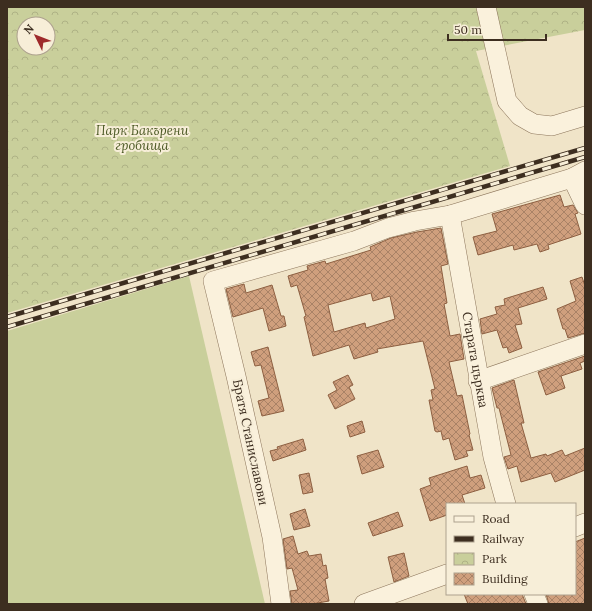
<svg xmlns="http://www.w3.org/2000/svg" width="592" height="611" viewBox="0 0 592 611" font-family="Lora,serif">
<defs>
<pattern id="park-crowns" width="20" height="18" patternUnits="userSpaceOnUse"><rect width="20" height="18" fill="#c9cf9b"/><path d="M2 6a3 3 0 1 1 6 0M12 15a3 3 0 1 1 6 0" fill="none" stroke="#aeb285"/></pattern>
<pattern id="building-cross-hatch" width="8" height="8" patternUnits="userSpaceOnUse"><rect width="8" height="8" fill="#cf9f7d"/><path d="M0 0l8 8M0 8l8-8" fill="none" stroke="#a98266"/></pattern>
</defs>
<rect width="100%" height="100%" fill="#f0e4c8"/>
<path fill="#c9cf9b" d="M189 276 265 604H7V331Z"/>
<path fill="url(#park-crowns)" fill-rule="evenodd" d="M7 7H585V30L476 51 510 166 7 313ZM24 24H48V48H24Z"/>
<path fill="url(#building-cross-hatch)" stroke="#8d5f41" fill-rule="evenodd" d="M560 195 564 207 573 205 578 213 575 214 581 234 548 245 549 249 540 252 537 244 514 250 513 245 478 255 473 237 497 231 492 214Z
M441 228 448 264 441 266 447 303 444 304 450 336 460 334 464 359 449 362 457 396 462 395 470 434 469 435 473 450 466 451 468 456 455 460 449 438 443 440 441 431 437 432 435 431 429 400H433L431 390 435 389 423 341 377 349 378 352 354 359 349 345 313 356 304 317 306 316 297 285 291 287 288 276 308 270 307 266 325 261 326 264 371 250 370 247 391 238 417 232ZM371 293 373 301 390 296 395 319 366 328 365 323 334 332 328 305Z
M582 277 585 286V333L568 338 565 329H563L557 309 576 301 570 281Z
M244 284 246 293 272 285 281 316H284L286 326 269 331 263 308 233 317 226 289Z
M543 287 547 299 518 308 522 324 515 325 522 348 509 353 507 347 503 348 497 330 482 334 480 319 497 314 495 307 505 305 504 299Z
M268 347 284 411 262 416 258 401 269 398 261 365 255 366 251 352Z
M585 356V361L580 363 582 369 561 376 565 388 546 395 538 372Z
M348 375 353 385 349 387 355 399 335 409 328 395 337 390 333 382Z
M514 380 524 423H521L531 458 546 454 547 456 562 450 565 456 585 448V470L555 482 551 473 521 482 517 466 508 469 504 457 511 455 499 408H497L492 388Z
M362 421 365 432 350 437 347 426Z
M303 439 306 450 273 461 270 451 278 449 277 447Z
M378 450 384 467 362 474 357 456Z
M467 466 470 478 481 475 485 488 462 495 465 504H447V515L430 521 420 489 431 485 429 478Z
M309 473 313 492 303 494 299 475Z
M305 509 310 526 294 530 290 514Z
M398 512 403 526 373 536 368 523Z
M293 536 298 554 307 551 309 556 321 554 323 566 326 565 328 578 325 579 329 601 312 604H292L290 591 298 590 292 568 287 569 283 539Z
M585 538V604H549L546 594H575V542Z
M404 553 409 576 394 582 388 557Z
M464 594H522L526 604H468Z"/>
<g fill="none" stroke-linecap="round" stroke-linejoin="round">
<g stroke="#8d765c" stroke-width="20">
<g id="minor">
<path d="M486 7 507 101 520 116 534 124 552 126 585 116"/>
<path d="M572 178 585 205"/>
<path id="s1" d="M450 215 493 457 506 504"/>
<path d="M478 381 585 344"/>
<path d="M575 527 585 523"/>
<path d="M534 594 538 604"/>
<path d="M281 604 272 537 236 376 213 281 354 241 388 228 415 221 450 215 572 178 585 171"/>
<path d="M364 604 447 574"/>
</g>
</g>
<use href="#minor" stroke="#faf1dc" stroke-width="19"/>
<g stroke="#3d2e20" stroke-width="4.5">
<path id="rail" d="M7 317 585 148
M7 327 585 157"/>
</g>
<use href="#rail" stroke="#f7eed8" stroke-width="3" stroke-dasharray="9" stroke-linecap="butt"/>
</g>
<g text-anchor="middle" stroke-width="4" stroke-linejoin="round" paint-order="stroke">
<g font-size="13" font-style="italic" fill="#4d5a26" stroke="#f7eed8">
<text x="142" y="135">Парк Бакърени<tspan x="142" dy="15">гробища</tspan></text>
</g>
<g font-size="13" fill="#3d2e20" stroke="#f7eed8">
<text dy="5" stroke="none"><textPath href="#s1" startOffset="147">Старата църква</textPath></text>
<text transform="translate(251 442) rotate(78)" y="5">Братя Станиславови</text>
</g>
</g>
<rect width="592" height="611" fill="none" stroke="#3d2e20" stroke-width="16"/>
<rect x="446" y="503" width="130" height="92" fill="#f7eed8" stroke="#ada18e"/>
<rect x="454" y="516" width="20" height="6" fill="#faf1dc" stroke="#ada18e"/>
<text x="482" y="523" font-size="12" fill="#3d2e20">Road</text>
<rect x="454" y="536" width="20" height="6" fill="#3d2e20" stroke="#ada18e"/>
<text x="482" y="543" font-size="12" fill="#3d2e20">Railway</text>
<rect x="454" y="553" width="20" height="12" fill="url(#park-crowns)" stroke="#ada18e"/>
<text x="482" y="563" font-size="12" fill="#3d2e20">Park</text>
<rect x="454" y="573" width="20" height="12" fill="url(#building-cross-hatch)" stroke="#ada18e"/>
<text x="482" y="583" font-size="12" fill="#3d2e20">Building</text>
<g transform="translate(36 36) rotate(313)"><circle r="19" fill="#f7eed8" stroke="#ada18e"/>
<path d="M0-3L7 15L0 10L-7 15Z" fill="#9e2a2b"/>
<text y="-6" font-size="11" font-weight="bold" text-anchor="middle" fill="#3d2e20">N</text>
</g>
<path d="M448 34v6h98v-6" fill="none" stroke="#3d2e20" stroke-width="2"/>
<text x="454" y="34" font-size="12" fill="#3d2e20" stroke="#f7eed8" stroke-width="3" paint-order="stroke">50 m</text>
</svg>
